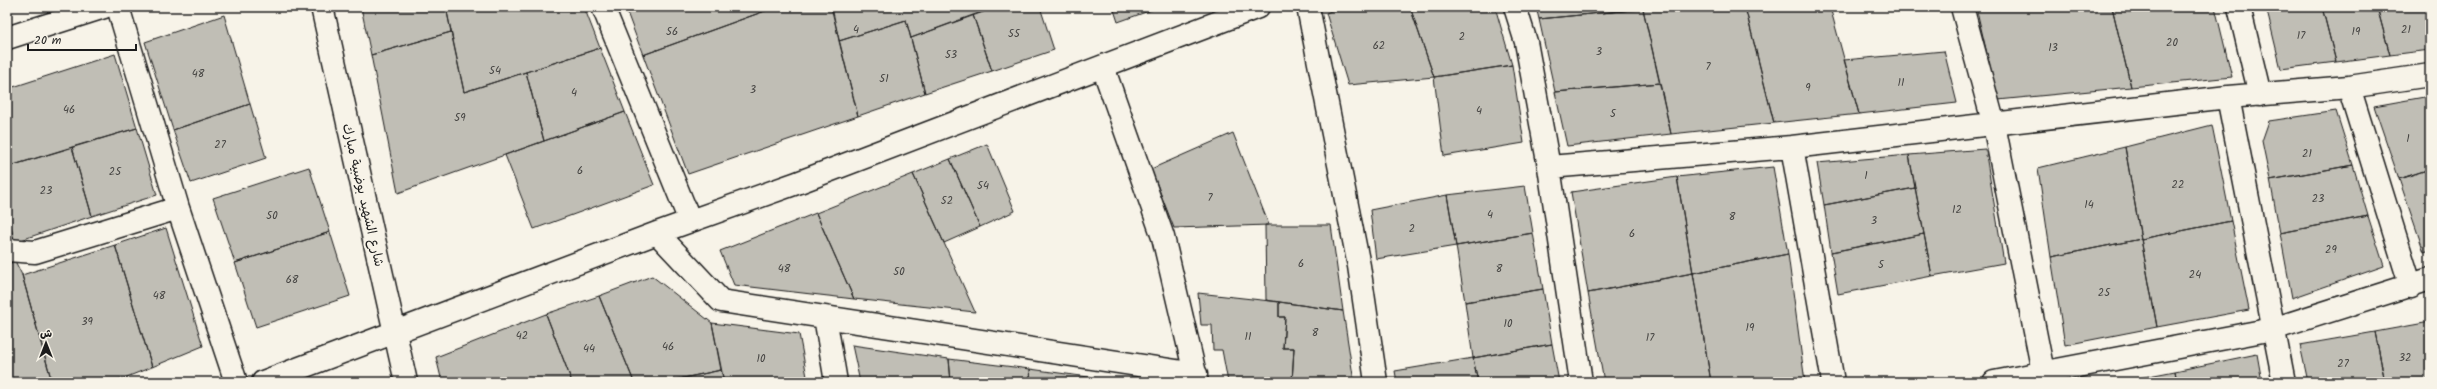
<svg xmlns="http://www.w3.org/2000/svg" width="2437" height="389" viewBox="0 0 2437 389" font-family="Kalam,'Playpen Sans Arabic',sans-serif">
<rect width="100%" height="100%" fill="#f7f3e8"/>
<filter id="ink" filterUnits="userSpaceOnUse"><feTurbulence type="fractalNoise" baseFrequency=".025" numOctaves="2"/><feDisplacementMap in="SourceGraphic" scale="8" xChannelSelector="R" yChannelSelector="G"/><feConvolveMatrix kernelMatrix="1 2 1 2 8 2 1 2 1" color-interpolation-filters="sRGB"/></filter>
<g filter="url(#ink)">
<path fill="#c0beb5" stroke="#1c1c1c" d="M361 7H446L451 32 371 55Z
M446 7H584L600 48 464 92Z
M625 7H776L643 55Z
M776 7H831L858 116 688 174 643 55Z
M832 7H997L911 38 906 20 839 41Z
M997 7H1040L1054 50 992 71 973 15Z
M1113 7H1160L1118 22Z
M1341 7H1410L1434 77 1348 85 1326 13Z
M1410 7H1495L1512 65 1434 77Z
M1536 7H1643V9L1539 19Z
M1659 7H1745L1774 123 1671 134 1643 9Z
M1745 7H1830L1859 114 1774 123Z
M1976 7H2112L2131 87 1998 100Z
M2112 7H2215L2232 77 2131 87Z
M2266 7H2322L2336 62 2281 69Z
M2322 7H2377L2390 55 2336 62Z
M2377 7H2430V50L2390 55Z
M1643 9 1660 83 1555 92 1539 19Z
M224 15 250 104 173 130 145 42Z
M973 15 992 71 925 93 911 38Z
M906 20 925 93 858 116 839 41Z
M451 32 464 92 526 72 544 141 398 193 371 55Z
M600 48 625 112 544 141 526 72Z
M1944 51 1957 103 1859 114 1844 60Z
M115 54 137 128 7 167V89Z
M1512 65 1524 143 1444 156 1434 77Z
M1660 83 1671 134 1567 146 1555 92Z
M2430 96V169L2399 179 2374 106Z
M250 104 266 158 191 183 173 130Z
M2336 111 2353 165 2270 180 2262 141 2269 121Z
M625 112 654 185 534 229 505 155Z
M2212 125 2231 221 2141 239 2125 147Z
M137 128 157 195 92 216 72 147Z
M1233 133 1269 225 1174 228 1151 169Z
M987 144 1015 211 980 227 950 159Z
M72 147 92 216 15 242 7 213V167Z
M2125 147 2141 239 2051 257 2038 168Z
M1985 149 2004 263 1932 276 1909 155Z
M1909 155 1915 188 1824 205 1817 163Z
M950 159 980 227 944 243 913 174Z
M2353 165 2368 216 2280 233 2270 180Z
M309 167 330 232 235 263 213 198Z
M1773 167 1788 254 1693 273 1677 177Z
M2430 169V250L2424 252 2399 179Z
M913 174 975 312 854 299 816 213Z
M1677 177 1693 273 1588 293 1571 192Z
M1525 186 1533 233 1456 246 1447 195Z
M1915 188 1924 234 1831 252 1824 205Z
M1447 195 1456 246 1376 259 1370 210Z
M816 213 854 299 734 285 720 251Z
M2368 216 2384 266 2292 298 2280 233Z
M2231 221 2249 310 2157 327 2141 239Z
M1265 225H1331L1343 311 1266 300Z
M166 228 203 346 152 367 115 245Z
M330 232 350 296 256 327 235 263Z
M1533 233 1543 289 1465 302 1456 246Z
M1924 234 1932 276 1838 294 1831 252Z
M2141 239 2157 327 2065 345 2051 257Z
M115 245 152 367 114 382H52L22 275Z
M1788 254 1805 382H1711L1693 273Z
M15 261 22 275 52 382H7V265Z
M1693 273 1711 382H1604L1588 293Z
M652 276 712 323 721 370 665 382H634L599 296Z
M1543 289 1552 344 1473 358 1465 302Z
M1198 293 1279 302V317H1285L1283 348H1294L1292 382H1228L1222 350H1213L1212 325H1201Z
M599 296 634 382H572L546 314Z
M1279 302 1343 311 1354 382H1292L1294 348H1283L1285 317H1279Z
M546 314 572 382H442L436 357Z
M2430 322V382H2385L2375 332Z
M712 323 799 334 808 382H724Z
M2375 332 2385 382H2308L2300 345Z
M1552 344 1559 382H1478L1473 358Z
M852 345 949 359 951 382H860Z
M2257 354 2262 382H2177L2175 371Z
M1473 358 1478 382H1397L1395 371Z
M949 359 1030 369 1031 382H951Z
M1030 369 1110 380V382H1031Z
M721 370 724 382H665Z
M2175 371 2177 382H2118Z"/>
<g fill="none" stroke-linecap="round" stroke-linejoin="round">
<g stroke="#1c1c1c" stroke-width="25">
<path id="minor" d="M118 7 178 208 236 382
M322 7 406 382
M603 7 690 221
M1308 7 1359 266 1376 382
M1515 7 1526 42 1549 167 1581 382
M1962 7 1994 125 2045 382
M2239 7 2260 95
M7 38 104 7
M1103 67 1163 237 1197 382
M2349 87 2411 287
M2228 97 2284 382
M1792 147 1833 382
M1549 167 1792 147 2228 97 2349 87 2430 75
M657 233 721 301 1196 374
M7 250 35 252 178 208
M825 317 836 382
M263 382 657 233 797 183 1258 7
M1994 382 2273 329 2430 279"/>
</g>
<use href="#minor" stroke="#f7f3e8" stroke-width="22"/>
</g>
</g>
<g text-anchor="middle" stroke-width="4" stroke-linejoin="round" paint-order="stroke">
<g font-size="11" fill="#454442">
<text x="856" y="33">4</text>
<text x="2406" y="33">21</text>
<text x="672" y="35">56</text>
<text x="2356" y="35">19</text>
<text x="1014" y="37">55</text>
<text x="2301" y="39">17</text>
<text x="1462" y="40">2</text>
<text x="2172" y="46">20</text>
<text x="1379" y="49">62</text>
<text x="2053" y="51">13</text>
<text x="1599" y="55">3</text>
<text x="951" y="58">53</text>
<text x="1708" y="70">7</text>
<text x="495" y="74">54</text>
<text x="198" y="77">48</text>
<text x="884" y="82">51</text>
<text x="1901" y="86">11</text>
<text x="1808" y="91">9</text>
<text x="753" y="93">3</text>
<text x="574" y="96">4</text>
<text x="69" y="113">46</text>
<text x="1479" y="114">4</text>
<text x="1613" y="117">5</text>
<text x="460" y="121">59</text>
<text x="2408" y="142">1</text>
<text x="220" y="148">27</text>
<text x="2307" y="157">21</text>
<text x="580" y="174">6</text>
<text x="115" y="175">25</text>
<text x="1866" y="179">1</text>
<text x="2178" y="188">22</text>
<text x="983" y="189">54</text>
<text x="46" y="194">23</text>
<text x="1210" y="201">7</text>
<text x="2318" y="202">23</text>
<text x="947" y="204">52</text>
<text x="2089" y="208">14</text>
<text x="1957" y="213">12</text>
<text x="1490" y="218">4</text>
<text x="272" y="219">50</text>
<text x="1732" y="220">8</text>
<text x="1874" y="224">3</text>
<text x="1412" y="232">2</text>
<text x="1632" y="237">6</text>
<text x="2331" y="253">29</text>
<text x="1301" y="267">6</text>
<text x="1881" y="268">5</text>
<text x="784" y="272">48</text>
<text x="1499" y="272">8</text>
<text x="899" y="275">50</text>
<text x="2195" y="278">24</text>
<text x="292" y="283">68</text>
<text x="2104" y="296">25</text>
<text x="159" y="299">48</text>
<text x="87" y="325">39</text>
<text x="1508" y="327">10</text>
<text x="1750" y="331">19</text>
<text x="1315" y="336">8</text>
<text x="522" y="339">42</text>
<text x="1248" y="340">11</text>
<text x="1650" y="341">17</text>
<text x="668" y="350">46</text>
<text x="589" y="352">44</text>
<text x="2405" y="361">32</text>
<text x="761" y="362">10</text>
<text x="2343" y="367">27</text>
</g>
<g font-size="13" fill="#1c1c1c" stroke="#f7f3e8">
<text transform="translate(364 195) rotate(77)" y="5">شارع الشهيد بوضبية مبارك</text>
</g>
</g>
<rect width="2437" height="389" fill="none" stroke="#f7f3e8" stroke-width="24"/>
<rect x="12" y="12" width="2413" height="365" fill="none" stroke="#1c1c1c" stroke-width="1.5" filter="url(#ink)"/>
<g transform="translate(46 343)" stroke="#f7f3e8" stroke-width="3" paint-order="stroke">
<path d="M0-3L7 15L0 10L-7 15Z" fill="#1c1c1c"/>
<text y="-6" font-size="11" font-weight="bold" text-anchor="middle" fill="#1c1c1c">ش</text>
</g>
<path d="M28 44v6h108v-6" fill="none" stroke="#1c1c1c" stroke-width="2"/>
<text x="34" y="44" font-size="12" fill="#1c1c1c" stroke="#f7f3e8" stroke-width="3" paint-order="stroke">20 m</text>
</svg>
